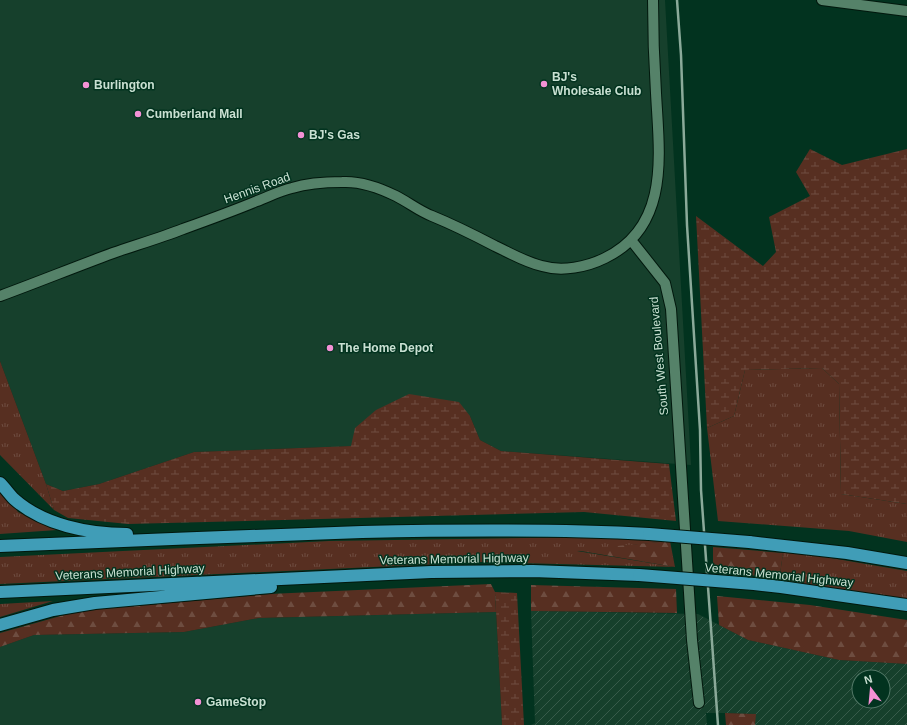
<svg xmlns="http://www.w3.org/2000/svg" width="907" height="725" viewBox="0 0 907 725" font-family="Arial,sans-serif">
<defs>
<pattern id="industrial-furrows" width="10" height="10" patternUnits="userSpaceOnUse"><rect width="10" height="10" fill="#16402c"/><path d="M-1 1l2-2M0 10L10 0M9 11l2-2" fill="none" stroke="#375b4a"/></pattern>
<pattern id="grass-tufts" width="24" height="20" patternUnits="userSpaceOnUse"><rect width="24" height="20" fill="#572f21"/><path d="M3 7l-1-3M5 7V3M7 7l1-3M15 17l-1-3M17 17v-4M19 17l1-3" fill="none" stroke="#6e4d40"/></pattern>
<pattern id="forest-firs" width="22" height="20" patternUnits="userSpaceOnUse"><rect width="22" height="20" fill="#572f21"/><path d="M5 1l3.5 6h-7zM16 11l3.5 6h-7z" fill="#6e4d40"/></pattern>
<pattern id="wetland-marsh" width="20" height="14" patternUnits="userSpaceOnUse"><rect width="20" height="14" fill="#572f21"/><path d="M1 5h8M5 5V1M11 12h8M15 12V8" fill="none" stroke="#6e4d40"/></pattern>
</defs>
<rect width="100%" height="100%" fill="#02331f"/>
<path fill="#16402c" d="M0 0H665L691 465 501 451 480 440 470 416 352 446 194 452 99 484 63 491 46 484 0 361Z
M496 612 502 725H0V647L34 635 184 632 259 618Z"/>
<path fill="url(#industrial-furrows)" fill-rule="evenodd" d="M531 611 698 614 748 640 839 660 907 664V725H755V714L725 713H706L707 725H531L535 723ZM859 677H883V701H859Z"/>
<path fill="url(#grass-tufts)" d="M0 361 46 484 54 510 0 455Z
M822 368 839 384 841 494 907 504V542L849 531 718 521 707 428 734 416 745 370Z
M0 489 18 512 57 530 0 534Z
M593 537 670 541 577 551 675 567 482 562 0 584V557L329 541Z
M796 552 907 571V602L780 580V574L783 553Z
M53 601 0 617V604Z"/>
<path fill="url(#forest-firs)" d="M670 541 675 567 575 550Z
M713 547 783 553 780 574V580L713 569Z
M491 584 495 592 496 612 259 618 184 632 34 635 0 647V633L64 615 121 604 147 605 269 594Z
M531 585 676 589 677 613 531 611Z
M717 596 810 605 907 620V664L839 660 748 640 719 625Z
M725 713 756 714 755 725H726Z"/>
<path fill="url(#wetland-marsh)" d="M810 149 842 165 907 149V504L841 494 839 384 822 368 745 370 734 416 707 428 696 216 763 266 776 252 769 217 810 196 796 172Z
M409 394 459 402 470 416 480 440 501 451 669 464 676 521 584 512 128 524 68 518 54 510 46 484 63 491 99 484 194 452 351 446 355 428 376 410Z
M495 592 517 593 524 725H502Z"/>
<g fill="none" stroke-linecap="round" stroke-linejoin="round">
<g stroke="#02180d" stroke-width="12">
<path id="minor" d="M822 0 907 11
M631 240 665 283 671 309 692 640 699 703
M0 296C38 282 75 267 113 253 136 245 160 238 183 229 208 220 233 211 257 201 268 197 279 191 292 188 308 183 325 182 342 182 359 181 380 188 396 196 408 202 419 211 432 216 454 225 474 235 495 246 510 253 525 262 542 266 562 272 587 267 605 258 671 226 659 153 656 93 654 62 653 31 653 0"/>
</g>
<g stroke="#02180d" stroke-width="14">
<path id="highway" d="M0 483C5 488 9 494 14 499 43 525 89 534 127 534
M749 542 847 553 907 563
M0 546C121 541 241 536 362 532 458 530 553 529 649 534
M754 584 781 587 907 605
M0 592 431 572 533 571 639 575
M0 625 53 610 95 603 271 587"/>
</g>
<use href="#minor" stroke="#558269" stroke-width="10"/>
<use href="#highway" stroke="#409db7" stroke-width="12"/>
<path stroke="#8baa9a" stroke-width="2.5" d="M677 0 681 55 687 225 700 430 701 490 718 725"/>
<g stroke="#02180d" stroke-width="14" stroke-linecap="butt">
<path id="highway-bridge" d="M649 534 749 542
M639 575 754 584"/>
</g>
<use href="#highway-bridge" stroke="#409db7" stroke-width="12"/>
</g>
<g fill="#f391d5" stroke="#02331f" stroke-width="1.5">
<circle cx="544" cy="84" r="4"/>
<circle cx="86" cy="85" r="4"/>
<circle cx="138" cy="114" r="4"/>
<circle cx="301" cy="135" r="4"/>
<circle cx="330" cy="348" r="4"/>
<circle cx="198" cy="702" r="4"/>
</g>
<g text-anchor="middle" stroke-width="3" stroke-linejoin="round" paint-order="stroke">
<g font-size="12" font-weight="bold" fill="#c9e0d2" stroke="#02331f" text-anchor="start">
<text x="552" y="81">BJ's<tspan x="552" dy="14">Wholesale Club</tspan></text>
<text x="94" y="89">Burlington</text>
<text x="146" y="118">Cumberland Mall</text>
<text x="309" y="139">BJ's Gas</text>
<text x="338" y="352">The Home Depot</text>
<text x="206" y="706">GameStop</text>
</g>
<g font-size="12" fill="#c9e0d2" stroke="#02331f">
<text transform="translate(257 188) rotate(-20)" y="4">Hennis Road</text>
<text transform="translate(659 356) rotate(-95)" y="4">South West Boulevard</text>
<text transform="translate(454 559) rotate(-1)" y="4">Veterans Memorial Highway</text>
<text transform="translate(130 572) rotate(-3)" y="4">Veterans Memorial Highway</text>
<text transform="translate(779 575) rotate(6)" y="4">Veterans Memorial Highway</text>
</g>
</g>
<g transform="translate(871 689) rotate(344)"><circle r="19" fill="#02331f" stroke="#527867"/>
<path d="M0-3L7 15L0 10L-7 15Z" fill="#f391d5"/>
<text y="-6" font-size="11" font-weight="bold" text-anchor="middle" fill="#c9e0d2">N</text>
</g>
</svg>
